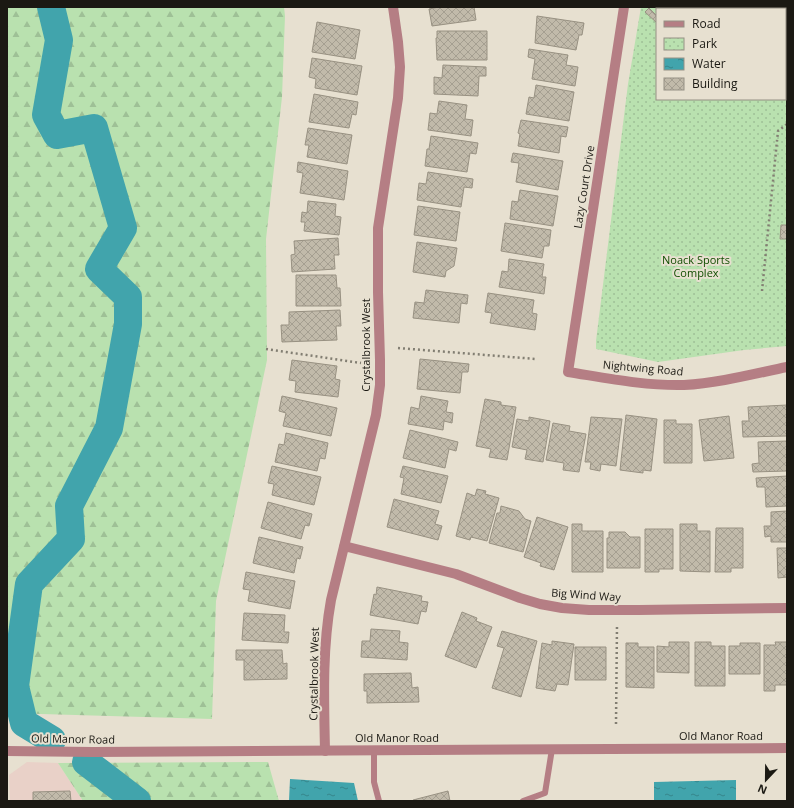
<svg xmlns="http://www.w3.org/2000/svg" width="794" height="808" viewBox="0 0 794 808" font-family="'Open Sans',sans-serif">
<defs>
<pattern id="forest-firs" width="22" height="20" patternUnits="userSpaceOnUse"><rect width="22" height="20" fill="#b9e1af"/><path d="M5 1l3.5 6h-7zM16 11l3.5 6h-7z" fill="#9ec096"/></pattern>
<pattern id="park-dots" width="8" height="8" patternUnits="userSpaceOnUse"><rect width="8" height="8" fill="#b9e1af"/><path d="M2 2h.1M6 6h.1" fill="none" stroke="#9ec096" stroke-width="1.8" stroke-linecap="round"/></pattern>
<pattern id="water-ripples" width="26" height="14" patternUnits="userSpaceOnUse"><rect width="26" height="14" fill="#41a4ac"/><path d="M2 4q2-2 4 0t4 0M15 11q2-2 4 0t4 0" fill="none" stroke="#36858b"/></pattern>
<pattern id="building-cross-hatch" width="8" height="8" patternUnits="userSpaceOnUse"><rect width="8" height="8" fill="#c1baaa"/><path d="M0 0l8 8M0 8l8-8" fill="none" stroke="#a59f91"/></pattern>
</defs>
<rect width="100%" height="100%" fill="#e7e0d0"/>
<path fill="#e9d1c8" d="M27 762 58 763 83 801H10L9 775Z"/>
<path fill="url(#forest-firs)" d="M7 7H284L285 16 282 97 266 239 267 360 216 601 212 719 7 713Z
M268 762 279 801H83L58 763Z"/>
<path fill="url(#park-dots)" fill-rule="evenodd" d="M641 7H787V346L744 350 658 362 596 349V341L628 84ZM657 9H785V99H657Z"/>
<path fill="url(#water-ripples)" d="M290 779 354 783 358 801H289Z
M736 780V801H654V782Z"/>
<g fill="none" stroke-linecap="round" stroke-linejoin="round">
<path stroke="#41a4ac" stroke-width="28" d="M51 7 59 40 46 115 57 135 94 128 123 228 99 269 128 297V324L109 428 69 506 71 539 29 584 15 686 24 723 52 740
M86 762 137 801"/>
</g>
<path fill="url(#building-cross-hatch)" stroke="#989182" d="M439 7H474L476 20 432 26 429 9Z
M649 8 657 16V23L645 12Z
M537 16 584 23 582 35H579L576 50 535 43Z
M317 22 360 30 355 59 312 52Z
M437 31H487V60H437L436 38H437Z
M529 49 568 55 566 65 578 67 575 86 532 79 535 59 528 57Z
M312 58 362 66 357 95 315 88 316 79 309 77Z
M443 65 486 67V76H479L478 96 434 94V77L442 78Z
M536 85 574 92 569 121 526 114 529 97 534 98Z
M314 94 358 102 356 115 352 114 349 128 309 122Z
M439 101 467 105 465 119 473 120 471 136 428 130 430 113 437 114Z
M521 120 568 127 566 137 561 136 559 153 518 146 520 134 518 133Z
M308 128 352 135 347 164 307 157 309 145H305Z
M431 136 478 143 476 154 470 153 467 172 425 166 427 149H429Z
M513 153 563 161 558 190 516 182 519 163 511 162Z
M298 162 348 171 344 200 300 193 303 173 297 172Z
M428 172 473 179 472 188 464 187 461 207 417 200 419 183 426 184Z
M520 190 558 196 553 226 510 219 512 201 518 202Z
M308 201 336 204 335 216 341 217 339 235 304 231 305 222H301L302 212 307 213Z
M418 206 460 212 456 241 414 235Z
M505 223 551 230 549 246H544L542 258 501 251Z
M781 225H787V239H780Z
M338 238 339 255H334L335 269 292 272 291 255 295 254 294 241Z
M417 242 457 248 454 266 446 271 445 277 413 272Z
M509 259 544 264 542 277H546L544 294 499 287 502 271 508 272Z
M296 275H336L337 288H340L341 306H296Z
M426 290 468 295 467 304 461 303 459 323 413 318 415 302 424 303Z
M488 293 534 300 532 313 537 314 535 330 490 323 492 313 485 312Z
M340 310 341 326H336L337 340 282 342 281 325H289V312Z
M420 359 469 364 468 372H462L460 393 417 389Z
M292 360 337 366 335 379 340 380 338 397 295 392 296 381 289 380Z
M282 396 337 408 331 436 283 426 286 413 279 411Z
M421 396 448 401 446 412 453 413 452 423 444 421 443 430 408 424 411 407 419 409Z
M485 399 501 402V405L516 407 507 460 489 457 491 449 476 446Z
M787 405V436L743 437 742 421H749L748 407Z
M626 415 657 419 651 471 643 470V473L620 470Z
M729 416 734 458 704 461 699 420Z
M529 417 550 421 543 462 525 459 527 450 512 447 517 419 529 421Z
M591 417 622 419 616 466 601 464 600 471 590 469 591 462H585Z
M664 420H676V424H692V463H664Z
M553 423 570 426 569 431 586 434 579 472 563 470 564 463 546 460Z
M410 430 458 442 456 451 449 449 445 468 403 458Z
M286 433 328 443 325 459 320 458 317 471 275 462 279 444 284 445Z
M787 441V471L753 472 752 464 759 463 758 442Z
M272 466 321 477 314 505 272 495 274 484 268 483Z
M403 466 448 476 441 503 401 494 404 478 400 477Z
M787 476V506L766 507 765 487H757L756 478Z
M477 489 486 491 485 494 499 498 487 541 471 537 470 540 456 536 467 493 475 496Z
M394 499 439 511 435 524 442 526 438 540 387 527Z
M268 502 312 514 309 526 305 525 301 539 261 528Z
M501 506 519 511 525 519 531 521 523 552 489 543 497 513H500Z
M787 511V542H771V536L765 537 764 526H771V512Z
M537 517 568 527 554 570 540 566 541 563 524 557Z
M572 524H582V531H603V572H572Z
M680 524H697V531H710V572L680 571Z
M716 528H743V568H731V572H715Z
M645 529H673V569H659V572H645Z
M609 532H625L630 537H640V568H607V538H609Z
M259 537 303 547 300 559 297 558 294 573 253 563Z
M777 548H787V577L778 578Z
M246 572 295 581 290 609 248 601 250 590 243 589Z
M377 587 422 596 421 601 428 602 426 612 421 611 418 624 370 615 374 594 376 595Z
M462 612 477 618 476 621 492 627 476 668 445 656Z
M244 613 285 615 284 632H289L288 643 242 640Z
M371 629 400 631 399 642 408 643 407 660 361 657 362 641H370Z
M502 631 537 641 521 697 492 688 504 648 497 646Z
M552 641 574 644 568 685 557 684 555 691 536 688 542 643 552 645Z
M669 642H689V673L657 672V646L669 647Z
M695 642H711V646H725V686H695Z
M775 642H787V685H775V691H764V645H776Z
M626 643H638V647H654V688L626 687Z
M740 643H760V674H729V646H740Z
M575 647H606V680H575Z
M236 650H282L283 664 287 663V679L244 680V660H236Z
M411 673 412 688 418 687 419 702 367 703V691H364V674Z
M70 791 71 801H33V792Z
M448 791 450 801H413V800Z"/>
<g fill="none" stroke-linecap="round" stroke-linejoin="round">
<path stroke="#827e72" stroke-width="2.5" stroke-dasharray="2 3" stroke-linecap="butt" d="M762 291 778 131 787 124
M398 348 536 359
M266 349 361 363
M616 724 617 625"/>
<path stroke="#b57e84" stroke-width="6" d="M374 750V782L379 801
M523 801 545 793 552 749"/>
<path stroke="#b57e84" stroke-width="10" d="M624 7 568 372C606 378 645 386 684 385 719 383 753 374 787 367
M344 546 456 574 520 598 540 604 562 608 589 610H639L787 608
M325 751C324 700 322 650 331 600L376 415 380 385V360L378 292V228L398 98 400 67 398 42 393 7"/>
<path stroke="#b57e84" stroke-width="10" d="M7 751 93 752 787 748"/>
</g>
<g text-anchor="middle" stroke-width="4" stroke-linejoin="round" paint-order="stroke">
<g font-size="11" fill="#1b1913" stroke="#e7e0d0">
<text transform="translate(584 187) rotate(-81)" y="4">Lazy Court Drive</text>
<text transform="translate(366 345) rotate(-90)" y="4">Crystalbrook West</text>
<text transform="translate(643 368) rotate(5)" y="4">Nightwing Road</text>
<text transform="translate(586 595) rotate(4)" y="4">Big Wind Way</text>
<text transform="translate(314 674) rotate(-89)" y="4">Crystalbrook West</text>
<text x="721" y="740">Old Manor Road</text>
<text x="397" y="742">Old Manor Road</text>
<text transform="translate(73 739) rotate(1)" y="4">Old Manor Road</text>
</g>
<g font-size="11" fill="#114d00" stroke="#e7e0d0">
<text x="696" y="264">Noack Sports<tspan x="696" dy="13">Complex</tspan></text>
</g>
</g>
<rect width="794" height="808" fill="none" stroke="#1b1913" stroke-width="16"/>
<rect x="656" y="8" width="130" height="92" fill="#e7e0d0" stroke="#959084"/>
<rect x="664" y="21" width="20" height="6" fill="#b57e84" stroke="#959084"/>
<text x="692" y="28" font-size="12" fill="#1b1913">Road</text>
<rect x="664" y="38" width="20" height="12" fill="url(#park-dots)" stroke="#959084"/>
<text x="692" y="48" font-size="12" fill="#1b1913">Park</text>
<rect x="664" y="58" width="20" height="12" fill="url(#water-ripples)" stroke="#959084"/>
<text x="692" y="68" font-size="12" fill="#1b1913">Water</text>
<rect x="664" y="78" width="20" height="12" fill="url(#building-cross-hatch)" stroke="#959084"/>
<text x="692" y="88" font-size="12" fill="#1b1913">Building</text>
<g transform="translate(766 780) rotate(202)" stroke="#e7e0d0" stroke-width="3" paint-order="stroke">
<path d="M0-3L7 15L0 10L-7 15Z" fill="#1b1913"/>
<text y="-6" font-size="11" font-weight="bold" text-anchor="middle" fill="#1b1913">N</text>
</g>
</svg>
